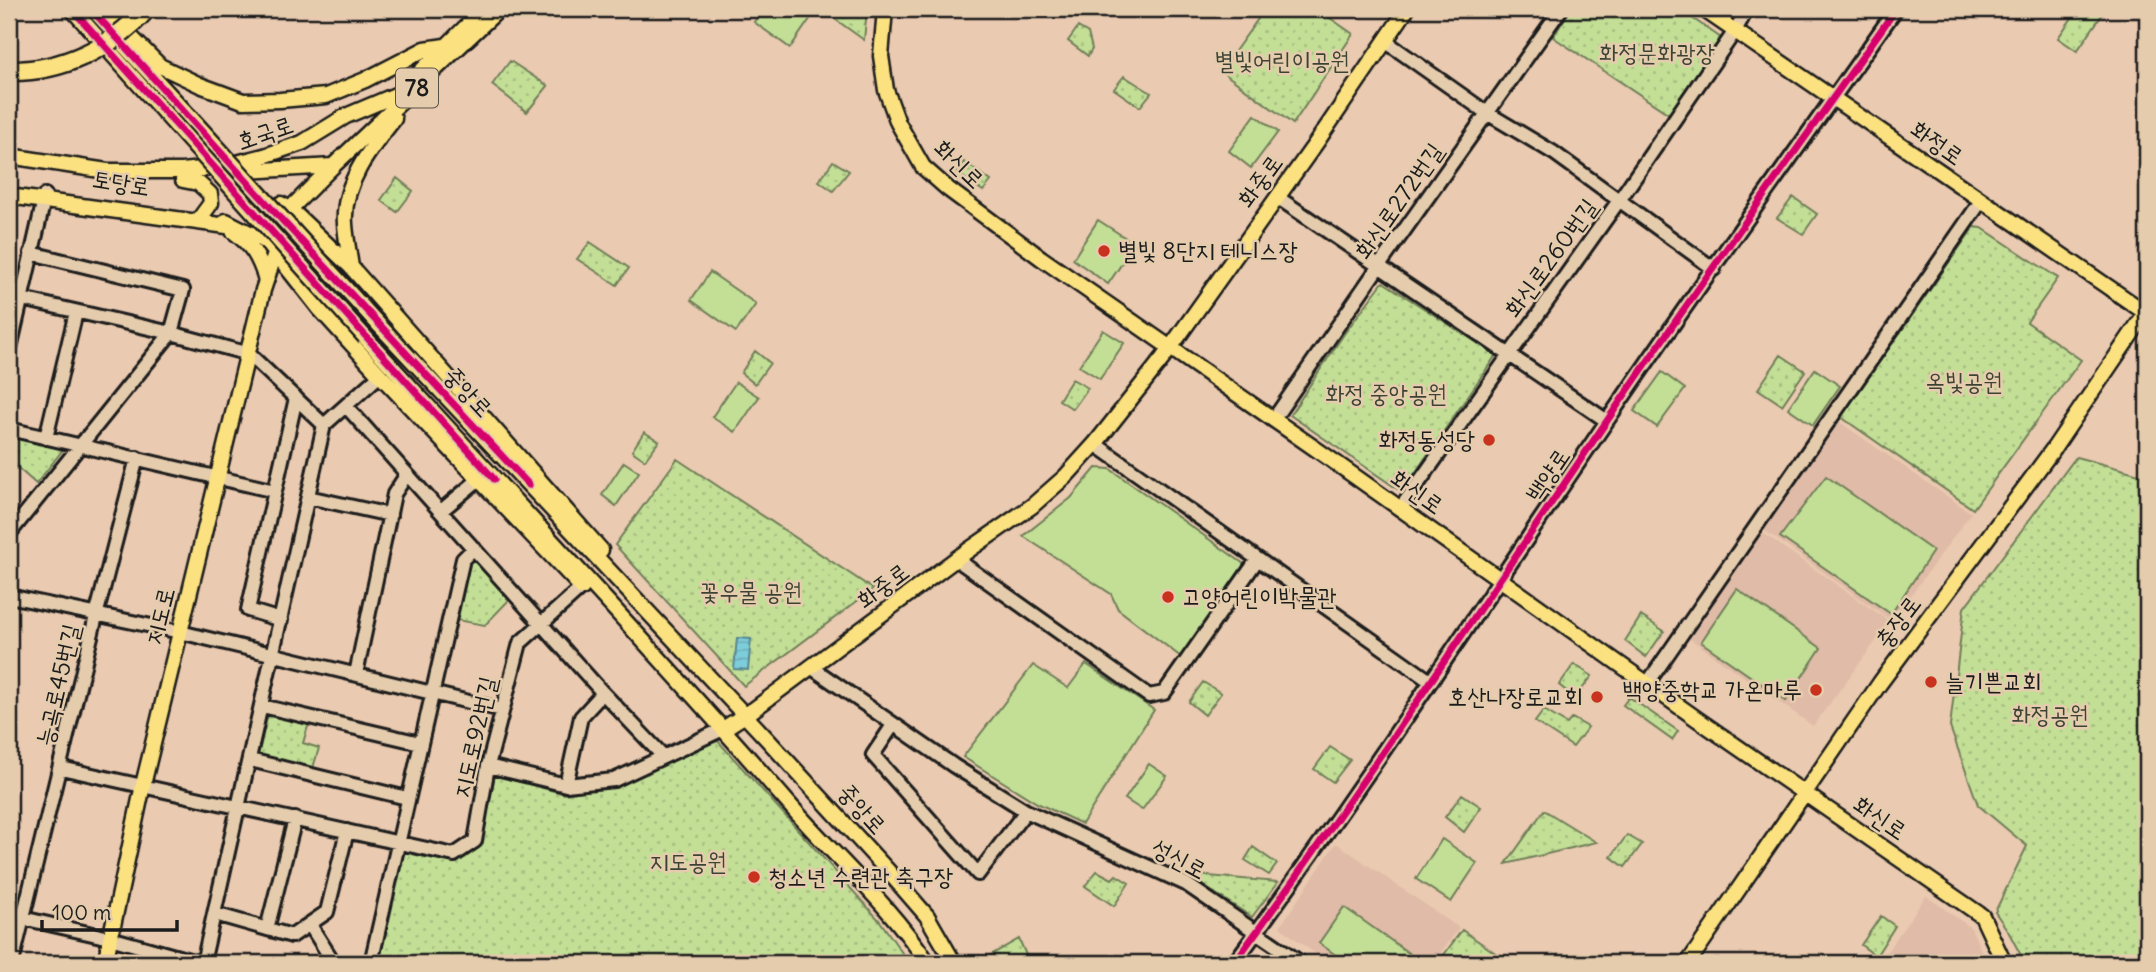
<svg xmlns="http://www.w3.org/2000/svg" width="2156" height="972" viewBox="0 0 2156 972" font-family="Delius,'Poor Story',sans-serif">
<defs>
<pattern id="park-dots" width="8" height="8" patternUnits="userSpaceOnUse" patternTransform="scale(1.75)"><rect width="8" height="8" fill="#c3df96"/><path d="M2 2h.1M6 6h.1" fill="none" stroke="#a7bf81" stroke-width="1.8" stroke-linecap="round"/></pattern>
<pattern id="water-rules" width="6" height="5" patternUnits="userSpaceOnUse" patternTransform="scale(1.75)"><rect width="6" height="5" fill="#7ecddb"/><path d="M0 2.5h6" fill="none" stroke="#6cafbb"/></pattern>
</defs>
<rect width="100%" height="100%" fill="#eacab0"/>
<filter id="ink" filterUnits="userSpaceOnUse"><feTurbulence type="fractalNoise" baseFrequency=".0143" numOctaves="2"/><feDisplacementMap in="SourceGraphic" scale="14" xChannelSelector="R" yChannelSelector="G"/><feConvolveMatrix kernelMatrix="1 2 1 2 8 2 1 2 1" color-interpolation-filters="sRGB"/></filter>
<g filter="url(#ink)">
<path fill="#e0bba7" d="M1838 421 1971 513 1892 621 1764 530Z
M1763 533 1890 622 1813 726 1689 638Z
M1336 843 1459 928 1433 963H1328L1280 927Z
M1926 896 1971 928 1987 963H1879Z"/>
<path fill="#c3df96" stroke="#707e59" stroke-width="2" d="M764 9H802L812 16 790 48 754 22Z
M1255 115 1278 132 1251 168 1229 151Z
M1098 220 1135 244 1108 284 1073 259Z
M710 272 756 304 736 332 691 300Z
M1103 330 1124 343 1100 379 1079 366Z
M1815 369 1840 386 1813 425 1788 408Z
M1662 372 1685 389 1657 427 1634 411Z
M736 382 759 397 735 432 712 417Z
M624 462 639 472 616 506 602 495Z
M1096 468 1110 469 1244 564 1181 657 1118 609 1111 594 1023 536 1071 498Z
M1826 476 1933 551 1891 614 1780 537Z
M1737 589 1821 648 1786 701 1701 642Z
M1086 664 1154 710 1082 824 1037 803 963 757 1033 665 1068 688Z
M1149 764 1167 776 1142 810 1125 799Z
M1442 839 1477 863 1451 902 1416 879Z
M1344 907 1410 954 1404 963H1347L1319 943Z"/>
<path fill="url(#park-dots)" stroke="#707e59" stroke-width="2" d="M821 9H867L864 40Z
M1265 9H1317L1353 34 1293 124 1221 71Z
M1571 9H1679L1721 38 1669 114 1553 37Z
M2078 9H2106L2077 51 2058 38Z
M1078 27 1088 33 1092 49 1088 56 1068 41Z
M510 61 548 86 527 112 492 85Z
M1124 76 1151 93 1140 107 1114 89Z
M833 161 849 171 833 191 819 181Z
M964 162 991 181 983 191 957 173Z
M397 178 413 191 397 212 381 200Z
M1793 197 1817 214 1803 234 1777 218Z
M1974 227 1982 228 2058 278 2027 322 2081 360 1973 509 1841 417Z
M590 242 629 268 617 285 577 259Z
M1383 282 1496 355 1402 492 1290 415 1344 334Z
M755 351 770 363 755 384 741 373Z
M1781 355 1805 371 1782 405 1758 389Z
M1072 379 1088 388 1073 409 1059 400Z
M644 432 659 441 645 460 632 451Z
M9 435 65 447 36 484 19 469 9 467Z
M2076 457 2147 476V963H2025L2008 931 1995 912 2027 846 1978 805 1950 727 1964 608Z
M677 459 873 589 744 686 615 545Z
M474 556 510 599 485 625 456 620 468 561Z
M1641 616 1664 631 1646 657 1625 641Z
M1574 664 1592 676 1575 698 1559 685Z
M1203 682 1221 693 1205 715 1189 702Z
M1629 697 1678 731 1672 740 1623 705Z
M1544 710 1567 724 1572 718 1588 727 1573 747 1535 722Z
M268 714 309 723 303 743 319 748 312 771 258 756Z
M718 741 880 921 909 963H378L404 851 457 863 481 846 495 775 565 794 611 786 681 754Z
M1330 747 1350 760 1333 782 1314 769Z
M1462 794 1481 807 1464 832 1445 817Z
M1544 810 1596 842 1506 864Z
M1627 835 1642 844 1625 867 1611 857Z
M1253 847 1277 864 1269 875 1245 860Z
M1097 871 1112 879 1116 875 1129 883 1114 906 1085 886Z
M1185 874 1278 882 1252 917Z
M1881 916 1895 926 1876 956 1861 945Z
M1462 930 1510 963H1438Z
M1019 939 1026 955 1009 963H986L984 959Z"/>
<path fill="url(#water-rules)" stroke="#57868f" stroke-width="2" d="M737 638 751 639 748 670 734 669Z"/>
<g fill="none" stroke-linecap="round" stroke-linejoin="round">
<g stroke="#1c1c1c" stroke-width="18">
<path id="minor" d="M1385 41 1487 113 1554 153 1714 269
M1277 197 1607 421
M9 296 171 333 249 354 324 425
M9 353 45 195
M346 406 603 693 663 756
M1273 420 1379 266 1561 9
M9 429 275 491
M46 438 76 312
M1095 444 1430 681
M308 497 390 515
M1400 509 1620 199 1735 31 1747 9
M441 511 478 480
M9 534 171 333 183 290 31 253
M956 559 1149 696 1164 693 1257 560
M9 596 180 632 502 710
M281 620 248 610 296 398
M811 667 954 766 1026 811 1186 884 1301 963
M356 674 394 494 407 474
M1647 684 1981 201
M262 706 420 743
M893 725 873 755 978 874 1026 811
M250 760 407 798
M488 766 566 785 614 780 723 729
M61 768 454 855 475 841 488 766 520 643 581 588
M566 785 581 717 603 693
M215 914 292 936 327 912 347 831
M9 915 110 938 200 963
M310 925 334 963
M267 929 295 819
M12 963 96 616 137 458
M203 963 324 425 380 375
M371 963 463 559 474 548
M1234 963C1365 784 1486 598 1611 415 1704 278 1801 144 1896 9"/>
</g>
<g stroke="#1c1c1c" stroke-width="19">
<path id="major" d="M72 9 178 128
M103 9 160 66 200 85 243 101 280 100 326 96 365 80 425 49 445 46
M885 9 881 56 886 90 898 123 923 167 948 189 1041 258 1336 463 1697 719 1982 916 2004 963
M1703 9 2146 313
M119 40 189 116
M405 87 484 9
M9 156 107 171H182L221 167 264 156 302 143 346 116 398 94
M229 172 333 166
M183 180 198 183 210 194 211 203 200 218
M9 196 234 227
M281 204 290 209 351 267 601 550
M226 221 267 242 319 308 380 375 582 588
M233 231C252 245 259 257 266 280
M351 267C349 253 346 239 345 224 342 184 370 149 394 119
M379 325 767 739 888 871 927 916 954 963
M365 337C506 493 651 645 789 804 835 857 889 904 928 963
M723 729 753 710 956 559 1032 506 1066 476 1095 444 1163 358 1316 143 1407 9
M105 963 143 785 263 290 290 209 333 166 499 9
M1688 963 1880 683 2054 448 2147 311"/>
</g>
<use href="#minor" stroke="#e5ccad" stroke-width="12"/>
<use href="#major" stroke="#fbe180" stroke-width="14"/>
<g stroke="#1c1c1c" stroke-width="19" stroke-linecap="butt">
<path id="major-bridge" d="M189 116 379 325
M178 128 365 337"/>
</g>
<g stroke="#1c1c1c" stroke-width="23" stroke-linecap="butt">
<path id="highway-bridge" d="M9 71C61 72 112 48 146 9"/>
</g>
<use href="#major-bridge" stroke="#fbe180" stroke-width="14"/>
<use href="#highway-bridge" stroke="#fbe180" stroke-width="18"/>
<g stroke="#e5ccad" stroke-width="11">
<path id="cycleway" d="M72 9 494 479
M91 9 281 219 529 485
M1234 963C1365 784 1486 598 1611 415 1704 278 1801 144 1896 9"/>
</g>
<use href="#cycleway" stroke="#d6006c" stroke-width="7"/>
</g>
</g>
<g fill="#c8321e" stroke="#e5ccad" stroke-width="2.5">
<circle cx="1104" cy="251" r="7"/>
<circle cx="1489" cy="440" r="7"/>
<circle cx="1168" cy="597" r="7"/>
<circle cx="1931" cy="682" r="7"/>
<circle cx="1816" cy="690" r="7"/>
<circle cx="1597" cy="697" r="7"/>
<circle cx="754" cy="877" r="7"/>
</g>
<g text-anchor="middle" stroke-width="5" stroke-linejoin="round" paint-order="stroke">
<rect fill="#e5ccad" stroke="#585148" stroke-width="2" x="396" y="68.5" width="42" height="39" rx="5"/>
<g font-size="23" font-weight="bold" fill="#1c1c1c">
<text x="417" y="96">78</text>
</g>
<g font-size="24" fill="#3d4334" stroke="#e5ccad">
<text x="1657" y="61">화정문화광장</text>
<text x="1282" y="69">별빛어린이공원</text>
<text x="1964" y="390">옥빛공원</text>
<text x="1386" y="402">화정 중앙공원</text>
<text x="751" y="600">꽃우물 공원</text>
<text x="2050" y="723">화정공원</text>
<text x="688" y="870">지도공원</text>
</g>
<g font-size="24" fill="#1c1c1c" stroke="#e5ccad">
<text transform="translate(265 133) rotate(-19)" y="8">호국로</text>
<text transform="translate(1937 143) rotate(35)" y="8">화정로</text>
<text transform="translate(959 164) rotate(44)" y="8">화신로</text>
<text transform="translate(1260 181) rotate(-54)" y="8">화중로</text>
<text transform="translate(121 183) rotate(9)" y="8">토당로</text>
<text transform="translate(1399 201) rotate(-55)" y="8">화신로272번길</text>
<text transform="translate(1551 258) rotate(-54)" y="8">화신로260번길</text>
<text transform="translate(468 392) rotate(47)" y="8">중앙로</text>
<text transform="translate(1548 475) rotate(-56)" y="8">백양로</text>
<text transform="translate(1417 492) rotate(35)" y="8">화신로</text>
<text transform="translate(883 586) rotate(-37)" y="8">화중로</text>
<text transform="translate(160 616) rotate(-76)" y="8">지도로</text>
<text transform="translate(1898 622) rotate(-53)" y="8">충장로</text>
<text transform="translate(58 685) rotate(-77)" y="8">능곡로45번길</text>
<text transform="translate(475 737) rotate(-77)" y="8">지도로92번길</text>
<text transform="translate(862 809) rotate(48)" y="8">중앙로</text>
<text transform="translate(1880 818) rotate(34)" y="8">화신로</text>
<text transform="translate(1179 859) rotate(28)" y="8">성신로</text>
</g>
<g font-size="24" fill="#1c1c1c" stroke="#e5ccad" text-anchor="start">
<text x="1118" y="259">별빛 8단지 테니스장</text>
<text x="1475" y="448" text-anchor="end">화정동성당</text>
<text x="1182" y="605">고양어린이박물관</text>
<text x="1945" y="690">늘기쁜교회</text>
<text x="1802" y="698" text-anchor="end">백양중학교 가온마루</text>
<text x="1583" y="705" text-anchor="end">호산나장로교회</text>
<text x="768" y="885">청소년 수련관 축구장</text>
</g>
</g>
<rect width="2156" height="972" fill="none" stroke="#e5ccad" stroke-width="35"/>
<rect x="18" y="18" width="2121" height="937" fill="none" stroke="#1c1c1c" stroke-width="2.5" filter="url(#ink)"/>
<path d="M42 920v10h135v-10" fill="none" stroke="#1c1c1c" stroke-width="3.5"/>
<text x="52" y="920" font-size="21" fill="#1c1c1c" stroke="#e5ccad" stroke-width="5" paint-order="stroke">100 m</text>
</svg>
